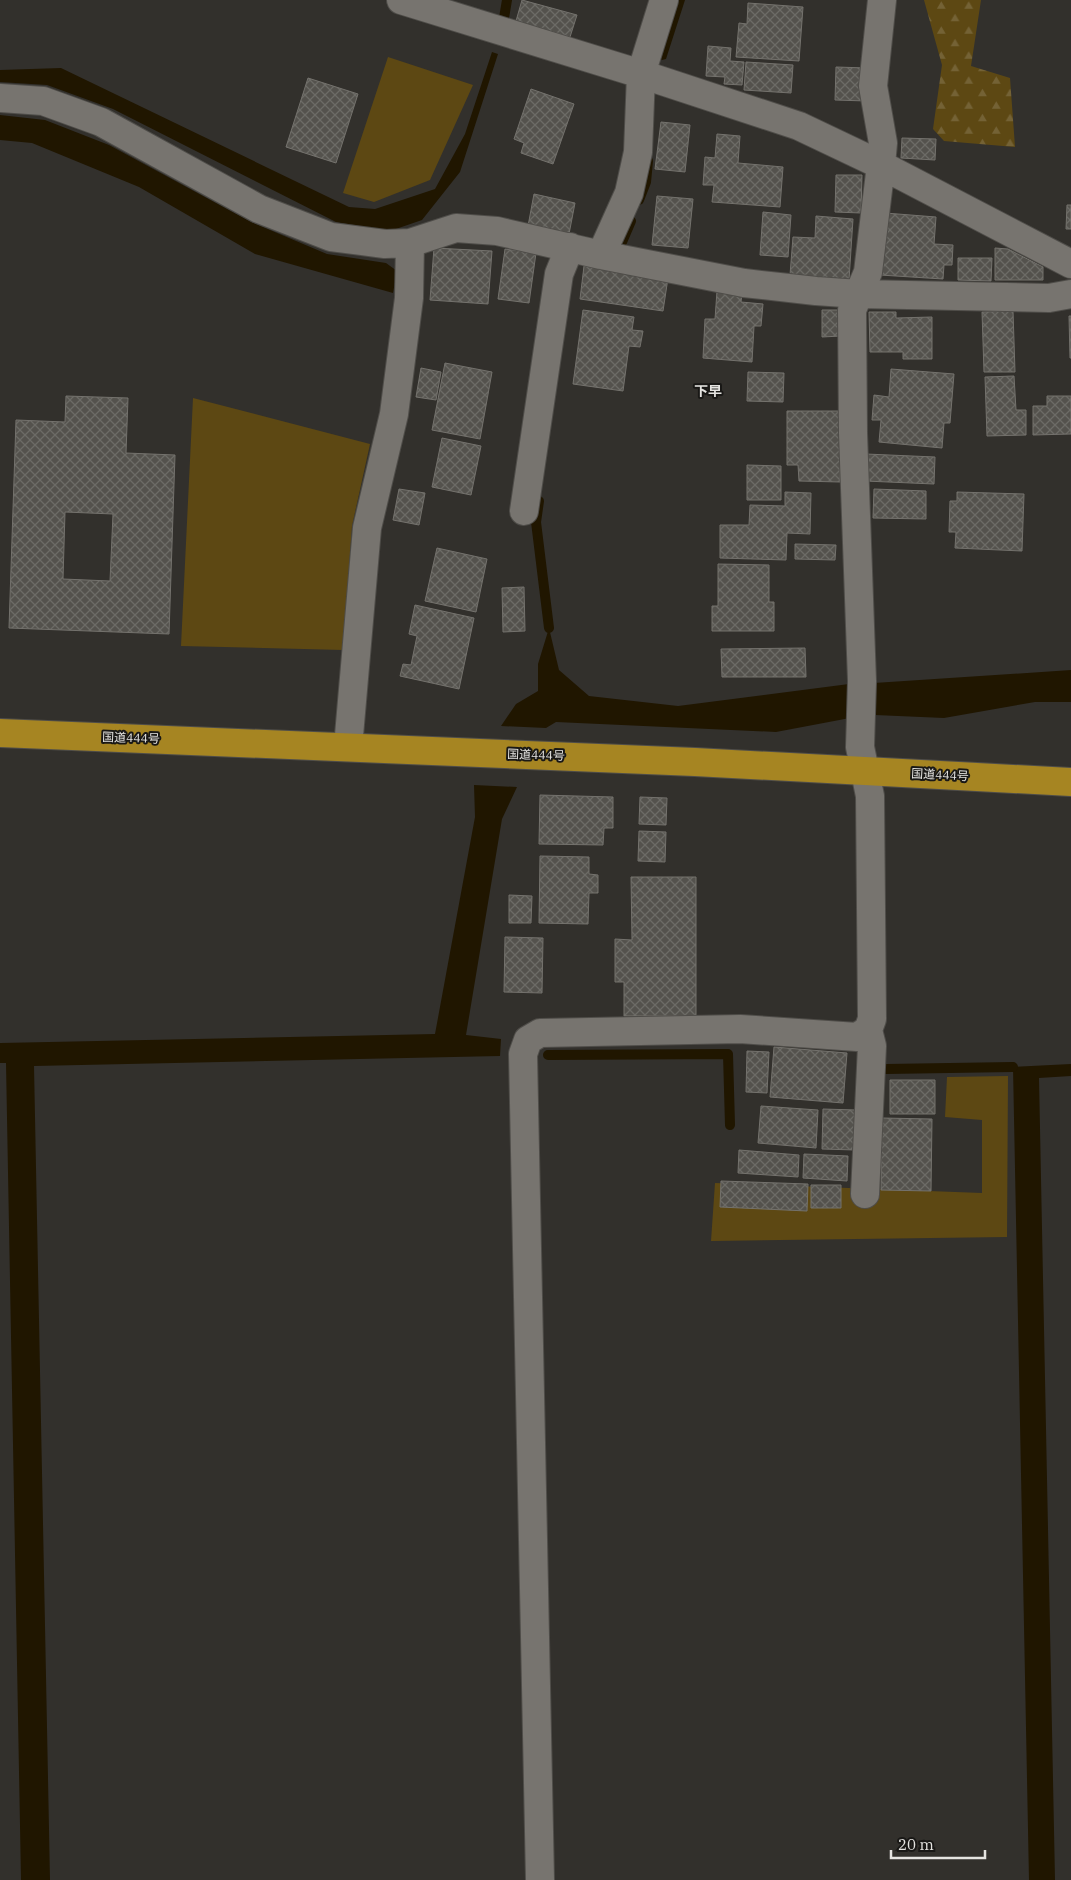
<svg xmlns="http://www.w3.org/2000/svg" width="1071" height="1880" viewBox="0 0 1071 1880" font-family="'IBM Plex Serif','Noto Sans JP',serif">
<defs>
<pattern id="forest-firs" width="22" height="20" patternUnits="userSpaceOnUse" patternTransform="scale(1.25)"><rect width="22" height="20" fill="#5d4813"/><path d="M5 1l3.5 6h-7zM16 11l3.5 6h-7z" fill="#746235"/></pattern>
<pattern id="building-cross-hatch" width="8" height="8" patternUnits="userSpaceOnUse" patternTransform="scale(1.25)"><rect width="8" height="8" fill="#54524d"/><path d="M0 0l8 8M0 8l8-8" fill="none" stroke="#6c6b66"/></pattern>
</defs>
<rect width="100%" height="100%" fill="#32302c"/>
<path fill="url(#forest-firs)" d="M924 0H981L971 66 1010 78 1015 147 944 141 933 129 942 65Z"/>
<path fill="#5d4813" d="M388 57 473 85 430 180 374 202 343 193Z
M193 398 370 444 352 526 343 650 181 646Z
M1008 1076 1007 1237 711 1241 715 1183 982 1193V1120L945 1117 947 1077Z"/>
<path fill="#201600" d="M674 0H685L666 59 662 60 656 55Z
M492 52 498 54 460 172 422 220 390 231 336 222 113 109 47 85 0 82V70L61 68 349 207 375 209 435 189 465 134Z
M0 115 45 120 109 145 251 222 327 254 386 263 397 271 393 293 255 254 139 187 32 143 0 140Z
M549 628 559 670 589 696 678 706 849 684 850 718 776 732 556 722 546 728 501 726 516 704 538 691V664Z
M1071 670V702H1035L944 718 875 715 874 683Z
M474 785 517 787 502 819 466 1035 501 1039 500 1056 34 1066 50 1880H21L6 1063H0V1043L435 1034 475 817Z
M1071 1064V1076L1039 1078 1055 1880H1029L1013 1067Z"/>
<g fill="none" stroke-linecap="round" stroke-linejoin="round">
<path stroke="#201600" stroke-width="10" d="M504 18 507 0
M639 200 646 182 648 161
M622 242 631 221
M539 501 536 522 549 628
M548 1055 728 1054 730 1125
M886 1069 1013 1067"/>
</g>
<path fill="url(#building-cross-hatch)" stroke="#74726d" fill-rule="evenodd" d="M522 0 577 15 570 37 516 21Z
M748 3 803 7 799 61 736 57 739 23 747 24Z
M708 46 731 48 730 61 744 62 742 85 724 84 725 77 706 76Z
M746 62 793 65 791 93 744 90Z
M836 67 867 68V101L835 100Z
M308 78 358 94 336 163 286 147Z
M531 89 574 104 553 164 521 153 524 143 514 139Z
M661 122 690 125 685 172 655 169Z
M717 134 740 136 738 163 783 167 780 207 712 202 714 185H703L705 157 715 158Z
M902 138 936 139 935 160 901 158Z
M836 175H862L861 213 835 212Z
M534 194 575 203 569 234 528 226Z
M657 196 693 199 688 248 652 245Z
M1067 205H1071V229H1066Z
M763 212 791 215 788 257 760 255Z
M885 213 936 217 934 244 953 245 952 265H944L943 279 880 275Z
M816 216 853 219 849 280 790 275 793 237 815 238Z
M434 248 492 251 488 304 430 300Z
M995 248 1008 249 1043 267V280H995Z
M505 249 536 253 529 303 498 299Z
M958 258H992L991 281 958 280Z
M584 266 668 278 663 311 580 299Z
M717 291 742 293 741 302 763 304 761 326H754L752 362 703 358 705 319H715Z
M583 310 634 317 632 330 643 331 640 347 629 346 623 391 573 384Z
M822 310H841V336L822 337Z
M1013 311 1015 372H984L982 312Z
M869 312H896V318L932 317V359H903V352H870Z
M1069 316H1071V358H1070Z
M445 363 492 372 480 439 432 430Z
M421 368 441 372 436 400 416 397Z
M891 369 954 374 950 423H944L942 448 879 442 881 420H872L874 395 889 397Z
M748 372 784 373 783 402 747 401Z
M1014 376 1016 410H1026V435L987 436 985 377Z
M66 396 128 398 126 453 175 455 169 634 9 628 16 420 65 422ZM65 512 113 514 110 581 63 579Z
M1047 396H1071V434L1033 435V406H1047Z
M787 411H841L840 482 799 481 798 465H787Z
M442 438 481 446 471 495 432 487Z
M866 454 935 457 934 484 865 481Z
M747 465 781 466V500H747Z
M399 489 425 493 419 525 393 520Z
M874 489 926 491V519L873 518Z
M785 492 811 493 810 534 787 533 786 560 720 558V525H749L750 505 785 506Z
M957 492 1024 494 1022 551 955 548 956 532H949L950 501H957Z
M795 544 836 545 835 560 795 559Z
M437 548 487 559 476 612 425 601Z
M718 564 769 565V602H774V631H712V606H718Z
M524 587 525 631 503 632 502 588Z
M415 605 474 618 459 689 400 676 403 664 411 665 417 636 409 634Z
M805 648 806 677H722L721 649Z
M540 795 613 797V828H604L603 845 539 844Z
M640 797 667 798 666 825 639 824Z
M639 831 666 832 665 862 638 861Z
M540 856 589 857V874L598 875V893H589L588 924 539 923Z
M631 877H696V1016H624V982H615V939L632 940Z
M509 895 532 896 531 923H509Z
M505 937 543 938 542 993 504 992Z
M774 1047 847 1053 843 1103 770 1097Z
M747 1051 769 1052 767 1093 746 1092Z
M890 1080H935V1114H890Z
M761 1106 818 1110 816 1148 758 1143Z
M823 1109 856 1110 855 1150 822 1149Z
M882 1118 932 1119 931 1191 881 1190Z
M739 1150 799 1155 798 1177 738 1173Z
M804 1154 848 1156 847 1181 803 1178Z
M721 1181 808 1184 807 1211 720 1207Z
M811 1185H841V1208H811Z"/>
<g fill="none" stroke-linecap="round" stroke-linejoin="round">
<g stroke="#4f4d49" stroke-width="30">
<path id="minor" d="M401 0 641 74 799 126 881 165 1071 264
M0 98 43 101 101 122 259 209 331 237 385 244 410 243 456 228 497 231 601 255 744 283 816 291 859 294 1049 298 1071 294
M601 255 629 193 638 152 641 74 664 0
M524 511 559 274 570 247
M348 747 367 528 394 414 409 298 410 243
M865 1194 872 1046 868 1030
M540 1880 523 1054 528 1040 540 1033 740 1029 857 1037 868 1030 872 1019 870 796 860 747 862 681 853 433 852 310 868 272 881 165 883 143 873 86 882 0"/>
</g>
<g stroke="#4f4d49" stroke-width="30">
<path id="trunk" d="M0 733 695 762 1071 782"/>
</g>
<use href="#minor" stroke="#77746f" stroke-width="28"/>
<use href="#trunk" stroke="#a68522" stroke-width="28"/>
</g>
<g text-anchor="middle" stroke-width="4" stroke-linejoin="round" paint-order="stroke">
<g font-size="12" fill="#e5e4e1" stroke="#191816">
<text transform="translate(131 738) rotate(2)" y="4">国道444号</text>
<text transform="translate(536 755) rotate(2)" y="4">国道444号</text>
<text transform="translate(940 775) rotate(3)" y="4">国道444号</text>
</g>
<g font-size="14" font-weight="bold" fill="#e5e4e1" stroke="#191816">
<text x="708" y="396">下早</text>
</g>
</g>
<path d="M891 1850v8h94v-8" fill="none" stroke="#e5e4e1" stroke-width="2.5"/>
<text x="898" y="1850" font-size="15" fill="#e5e4e1" stroke="#191816" stroke-width="4" paint-order="stroke">20 m</text>
</svg>
